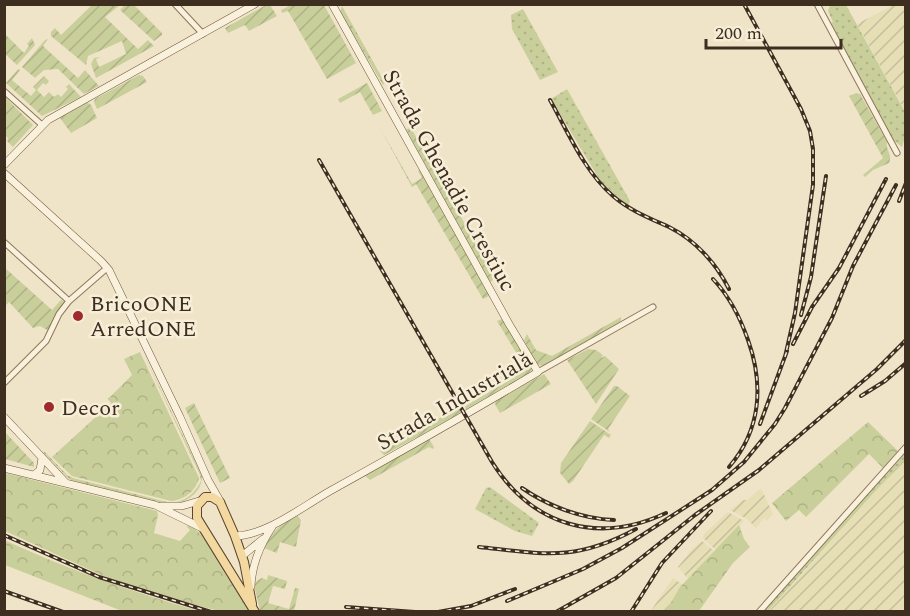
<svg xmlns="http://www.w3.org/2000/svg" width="910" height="616" viewBox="0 0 910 616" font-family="Spectral,serif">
<defs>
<pattern id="farmland-furrows" width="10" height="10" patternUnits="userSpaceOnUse" patternTransform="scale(1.5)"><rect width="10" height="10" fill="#e6deb5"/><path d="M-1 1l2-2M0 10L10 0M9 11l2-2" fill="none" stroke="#c6bf9b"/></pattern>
<pattern id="grass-dots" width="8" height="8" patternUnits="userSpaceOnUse" patternTransform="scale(1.5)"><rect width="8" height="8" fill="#c9cf9b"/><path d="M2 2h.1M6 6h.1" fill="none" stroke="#aeb285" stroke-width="1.8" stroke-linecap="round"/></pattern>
<pattern id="forest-crowns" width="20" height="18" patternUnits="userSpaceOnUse" patternTransform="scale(1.5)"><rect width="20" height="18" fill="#c9cf9b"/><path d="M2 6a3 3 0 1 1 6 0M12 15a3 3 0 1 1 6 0" fill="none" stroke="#aeb285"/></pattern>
<pattern id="garden-furrows" width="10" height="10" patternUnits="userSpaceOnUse" patternTransform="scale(1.5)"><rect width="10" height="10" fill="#c9cf9b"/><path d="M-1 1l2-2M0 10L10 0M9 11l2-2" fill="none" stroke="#aeb285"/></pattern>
</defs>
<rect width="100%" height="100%" fill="#f0e4c8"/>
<path fill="url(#farmland-furrows)" d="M893 5H905V111L857 24Z
M905 458V611L768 612 795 582Z
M760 489 762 490 773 514 767 521 764 518 756 528 747 519 730 510 743 500H748V499Z
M728 512 744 521 716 550 703 538 704 534Z
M702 541 714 551 688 579 678 567 693 548Z
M673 578 683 585 666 611 650 612Z"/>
<path fill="url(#grass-dots)" d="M830 5H846L905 112V137L902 147 892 139 831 23 833 22 828 11Z
M342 6 385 83 383 85 340 12Z
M523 9 558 72 540 80 512 29 511 15Z
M567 89 630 201 628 206 601 182 551 99Z
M142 351 202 475C203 493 185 503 170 505L71 480 67 477 44 453V451L67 475 73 478 171 503C185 502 195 493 201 481L200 475Z
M905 451V458L768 611 763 612Z
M490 487 539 523 532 536 515 531 475 509 486 488Z"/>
<path fill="url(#forest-crowns)" d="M140 352 199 478C196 491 184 500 171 501L72 476 52 457 111 403 108 399 132 375 124 359Z
M868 422 898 451 883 468 869 454 806 517 799 510 786 521 772 503Z
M5 473 157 511 158 515 154 533 180 541 190 530 187 527 189 524 209 541 250 611H219L164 597 101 575 5 531Z
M739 525 744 539 750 547 733 563 699 611H666L680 587Z
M4 540C70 570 130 591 199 611H122L5 565Z"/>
<path fill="url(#garden-furrows)" d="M93 4 120 5 105 17 138 49 148 40 154 46 96 78 91 64 94 58 101 57 96 59 99 67 126 54 122 41 88 56 86 65 51 36V32L55 28 61 35Z
M125 5H134L162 33V35L154 41 120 10Z
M266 5H270L277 16 249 31 245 25 228 33 225 28Z
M291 5H324L356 63 327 79 288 11 282 13 281 10Z
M4 33 24 53 29 46 27 44 32 38 35 45 17 65 5 54Z
M48 39 43 46 78 78 85 70 99 86 84 94 58 69 44 70 35 78 22 67 45 40Z
M18 69 20 70 12 80 31 96 36 90 33 87 44 76 49 81 46 85 43 83 37 90 44 97 49 92 54 97 58 94 61 97 68 89 66 87 69 84 81 97 42 116 6 83Z
M139 75 143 76 147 82 97 109 94 102 95 99Z
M367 83 382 111 373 115 360 92 340 103 338 99Z
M856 93 860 94 887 142C885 150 893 154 889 163L873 170 865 177 863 175 883 158 849 96Z
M5 97 33 125 13 147 7 141 8 138 6 136 5 137Z
M87 102 91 105 97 118 71 133 60 118Z
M379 126 412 184 422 178 418 171 420 169 491 295 483 299 416 184 412 187Z
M411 128 423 149 426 148 427 150 425 151 495 279 490 282 406 129Z
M4 267 52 310 61 300 65 302 59 309 49 331 40 326 33 328 9 302 5 306Z
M621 317V321L543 366 536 364 524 340 527 334 536 350 552 356Z
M502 319 532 369 530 372 466 410 465 406 515 377 520 359 497 321Z
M588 349 596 350 603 355 601 358 605 356 619 369 596 404 567 360Z
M544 374 551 384 500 413 495 404 496 401Z
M614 386H617L630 396 608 429 610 432 591 419Z
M194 403 230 478 220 483 185 408Z
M459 407 462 413 384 455 380 451Z
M590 421 611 435 609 438 604 435 573 481 569 484 560 473 561 463Z
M4 431 34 463V467L5 459Z
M429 439 434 447 433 449 429 447 370 480 365 476Z
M296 514 301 520 296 547 280 542 277 553 264 548C272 532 280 524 296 514Z
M268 575 287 581 285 589 273 586 268 603 289 609 295 588 299 589 294 611H260L254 585 258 580 262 578 267 580Z"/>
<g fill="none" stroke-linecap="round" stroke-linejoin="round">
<g stroke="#8d765c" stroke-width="7">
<path id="street" d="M175 4 203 34
M817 4 897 153
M4 91 42 125
M4 242 69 301
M538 372 653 307
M4 383 46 341 59 314 69 301 107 268
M759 612 906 447"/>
</g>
<g stroke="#6f573f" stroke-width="8">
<path id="secondary" d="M4 165 48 120 255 4
M4 173 101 261 109 270 180 417 208 480 220 501
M4 417 66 483
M4 468 155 505 202 528
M34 475 40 470 42 458
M161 506H182L199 501
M235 536C267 535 302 507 330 491 400 452 469 413 538 372L509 324 332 4
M242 556 263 539
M251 586C252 565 260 545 272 527"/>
</g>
<g stroke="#5b4430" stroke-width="10">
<path id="primary" d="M252 604 244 562 235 536 220 502 212 497H205L197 506V518L255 612"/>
</g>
<use href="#street" stroke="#faf1dc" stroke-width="5"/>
<use href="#secondary" stroke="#faf1dc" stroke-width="7"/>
<use href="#primary" stroke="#f3d9a0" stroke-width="8"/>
<g stroke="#3d2e20" stroke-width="4">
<path id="rail" d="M744 4 801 109 810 131 813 149V185L795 313 785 357
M550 100C568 132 584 171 613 196 629 210 649 218 669 227 695 240 716 263 729 289
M319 160 492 462C532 526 598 545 666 513
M899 201 906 183
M713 279C729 296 740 317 748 340 764 385 761 430 729 467
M801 315 811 277 826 176
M793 344 812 307 839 268 886 179
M861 396 885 381 906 363
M760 424 787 351
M522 488C548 506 582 519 614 520
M4 535 99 577 211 612
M479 547C544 554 575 562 636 529
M4 591 63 612
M507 601 583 569 622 548 712 490 744 462 775 424 785 408 832 318 853 266 896 185
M346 607 415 612
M438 612 471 606 515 589
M556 612 616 578 695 515 759 470 877 369 906 340
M631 612 662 563 711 511"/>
</g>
<use href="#rail" stroke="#f7eed8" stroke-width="1.5" stroke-dasharray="4.5" stroke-linecap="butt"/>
</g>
<g fill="#9e2a2b" stroke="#f7eed8" stroke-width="2">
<circle cx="78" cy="316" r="6"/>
<circle cx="49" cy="407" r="6"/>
</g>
<g text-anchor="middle" stroke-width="5" stroke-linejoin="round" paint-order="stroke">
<g font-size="22" fill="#3d2e20" stroke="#f7eed8">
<text transform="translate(450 180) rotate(61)" y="8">Strada Ghenadie Crestiuc</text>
<text transform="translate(454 400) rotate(-30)" y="8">Strada Industrială</text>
</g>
<g font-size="22" fill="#3d2e20" stroke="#f7eed8" text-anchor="start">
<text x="90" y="311">BricoONE<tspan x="90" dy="25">ArredONE</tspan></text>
<text x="61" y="415">Decor</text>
</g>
</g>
<rect width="910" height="616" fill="none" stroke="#3d2e20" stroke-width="12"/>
<path d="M706 39v9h135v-9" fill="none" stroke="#3d2e20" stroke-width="3"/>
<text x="715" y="39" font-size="18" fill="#3d2e20" stroke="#f7eed8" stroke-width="4.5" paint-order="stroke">200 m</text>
</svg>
